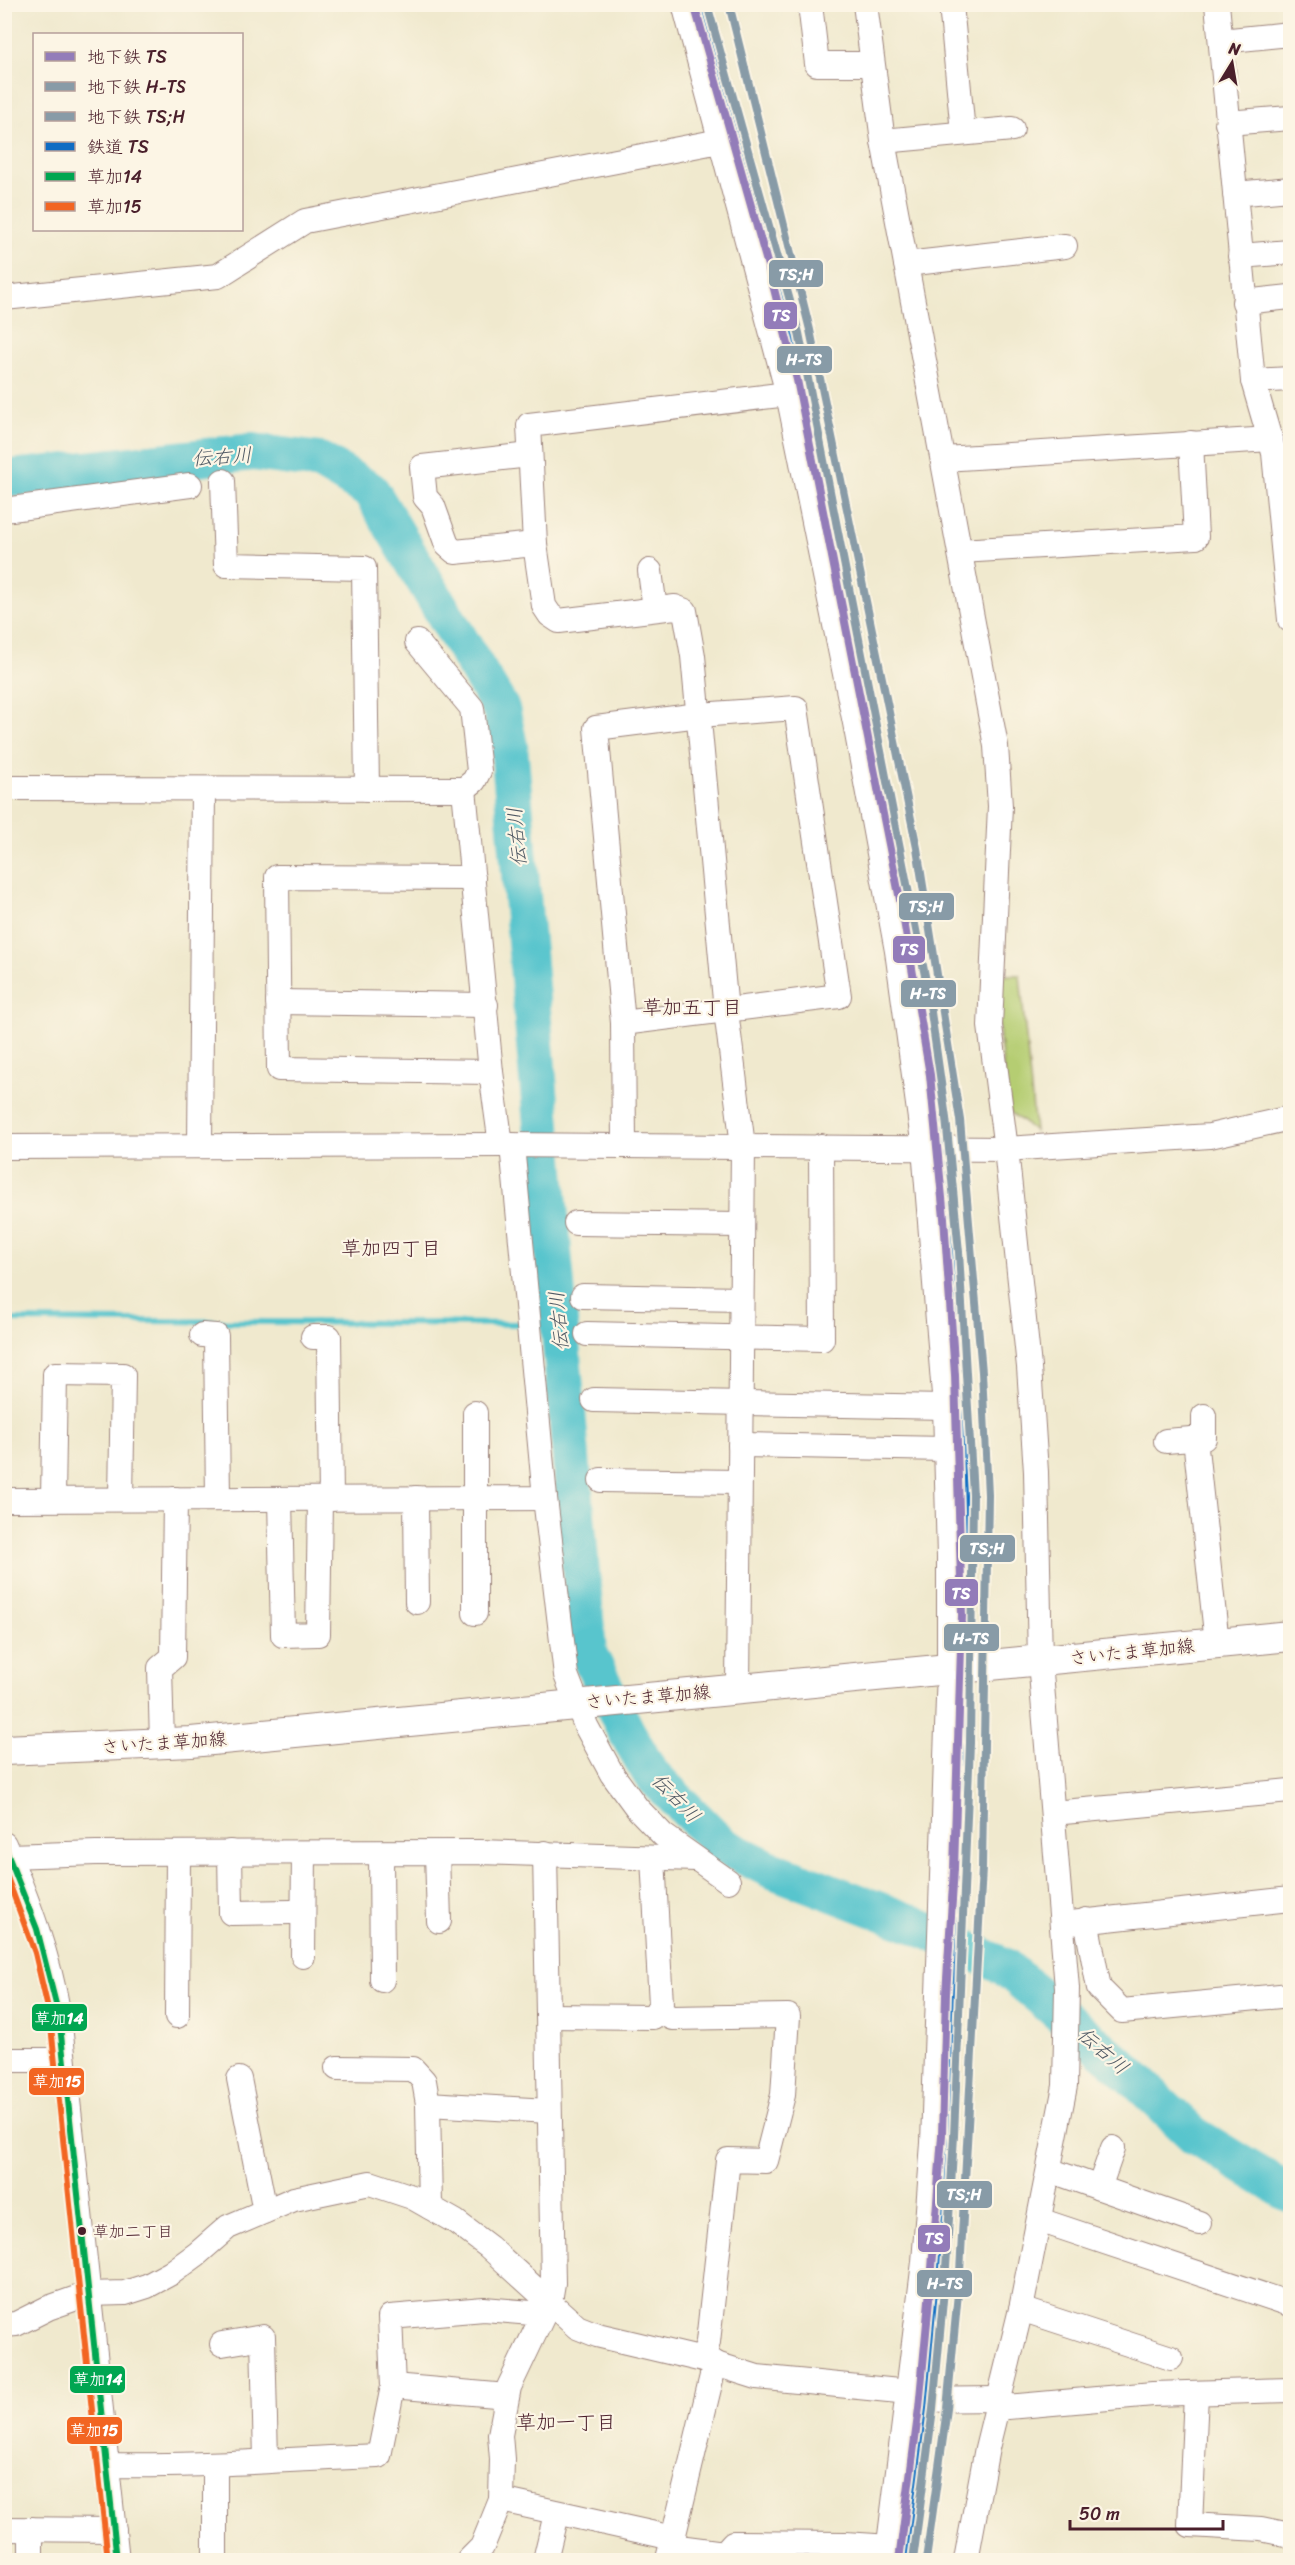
<svg xmlns="http://www.w3.org/2000/svg" width="1295" height="2565" font-family="Sriracha,'Klee One',sans-serif">
<style>
.green{fill:#b5cd72;stroke:#80764e;stroke-width:1.5}
.lines{fill:none;stroke-linecap:round;stroke-linejoin:round}
.stream{stroke:#58c5cd;stroke-width:6}
.river{stroke:#58c5cd;stroke-width:38}
.minor-casing{stroke:#9d847c;stroke-width:26}
.major-casing{stroke:#9d847c;stroke-width:32}
.minor{stroke:#fff;stroke-width:24}
.major{stroke:#fff;stroke-width:30}
.bus-1-casing{stroke:#fcf5e5;stroke-width:10}
.bus-2-casing{stroke:#fcf5e5;stroke-width:10}
.bus-1{stroke:#00a651;stroke-width:6}
.bus-2{stroke:#f26522;stroke-width:6}
.rail-1-casing{stroke:#fcf5e5;stroke-width:12}
.rail-1{stroke:#0f6cc3;stroke-width:8}
.metro-1-casing{stroke:#fcf5e5;stroke-width:12}
.metro-2-casing{stroke:#fcf5e5;stroke-width:12}
.metro-3-casing{stroke:#fcf5e5;stroke-width:12}
.metro-1{stroke:#937cb9;stroke-width:8}
.metro-2{stroke:#889ba7;stroke-width:8}
.metro-3{stroke:#889ba7;stroke-width:8}
.bus-dot{fill:#4a1f2b;stroke:#fcf5e5;stroke-width:2}
.labels{text-anchor:middle;dominant-baseline:central;stroke-width:4.5;stroke-linejoin:round;paint-order:stroke}
.bus-label{font-size:16px;fill:#4a1f2b;stroke:#fcf5e5;text-anchor:start}
.street-label{font-size:18px;fill:#4a1f2b;stroke:#fcf5e5}
.water-label{font-size:20px;font-style:italic;fill:#4f5964;stroke:#fcf5e5}
.neighbourhood-label{font-size:20px;fill:#4a1f2b;stroke:#fcf5e5}
.line-badge{stroke:#fcf5e5;stroke-width:2}
.badge-label{font-size:16px;text-anchor:middle;font-weight:bold;fill:#fff}
</style>
<rect width="100%" height="100%" fill="#fcf5e5"/>
<filter id="ink" filterUnits="userSpaceOnUse"><feTurbulence type="fractalNoise" baseFrequency=".0167" numOctaves="2"/><feDisplacementMap in="SourceGraphic" scale="12" xChannelSelector="R" yChannelSelector="G"/><feConvolveMatrix kernelMatrix="1 2 1 2 8 2 1 2 1" color-interpolation-filters="sRGB"/></filter>
<filter id="wash" filterUnits="userSpaceOnUse"><feTurbulence type="fractalNoise" baseFrequency=".008" numOctaves="4" result="noise"/><feDisplacementMap in="SourceGraphic" scale="24" xChannelSelector="R" yChannelSelector="G"/><feGaussianBlur stdDeviation="1.35" result="paint"/><feColorMatrix in="noise" values="0 0 0 0 0 0 0 0 0 0 0 0 0 0 0 0 0 1.4 0 .05"/><feComposite in="paint" operator="in"/></filter>
<g filter="url(#wash)">
<rect width="100%" height="100%" fill="#f0e9ce"/>
<path class="green" d="M 1002,975 L 1020,975 L 1035,1131 L 1010,1112 C 1004,1072 993,1014 1002,975 Z"/>
<g class="lines">
<g class="stream">
<polyline points="4,1320 523,1324"/>
<polyline points="533,1324 561,1324"/>
</g>
<polyline class="river" points="4,479 253,452 320,461 371,491 501,709 509,746 588,1653 626,1731 651,1774 723,1846 770,1869 914,1924 1005,1967 1118,2063 1194,2135 1290,2194"/>
</g>
</g>
<g filter="url(#ink)">
<g class="lines">
<defs>
<g id="minor">
<polyline points="684,4 788,394 855,723 897,951 924,1148 945,1407 949,1558 949,1669 933,2143 924,2262 887,2560"/>
<polyline points="810,4 817,64 871,64"/>
<polyline points="865,4 883,141 996,746 1000,806 990,1026 1006,1149 1029,1367 1036,1472 1040,1661 1067,1988 1065,2086 1021,2309 987,2448 966,2560"/>
<polyline points="951,4 963,133"/>
<polyline points="1217,4 1253,381 1274,453 1290,620"/>
<polyline points="1221,41 1290,34"/>
<polyline points="1227,123 1290,118"/>
<polyline points="883,141 1012,129"/>
<polyline points="1235,194 1290,189"/>
<polyline points="1240,256 1290,252"/>
<polyline points="906,264 1065,246"/>
<polyline points="4,298 218,276 305,221 720,141"/>
<polyline points="1244,302 1290,297"/>
<polyline points="1253,381 1290,379"/>
<polyline points="530,455 422,467 425,497 433,506 447,545 455,552 535,544"/>
<polyline points="943,459 1271,439"/>
<polyline points="223,481 226,565 364,568 367,789"/>
<polyline points="4,510 190,485"/>
<polyline points="960,551 1196,537 1191,443"/>
<polyline points="650,571 655,609"/>
<polyline points="417,642 472,708 479,771 474,781 464,789"/>
<polyline points="4,788 464,789 491,1072 501,1145"/>
<polyline points="473,878 277,877 279,1069 491,1072"/>
<polyline points="278,1002 486,1005"/>
<polyline points="623,1023 839,996 796,708 699,715 596,728 623,1023 624,1146"/>
<polyline points="200,1146 203,789"/>
<polyline points="4,1147 501,1145 1006,1149 1210,1136 1290,1118"/>
<polyline points="576,1223 741,1225"/>
<polyline points="583,1296 741,1299"/>
<polyline points="587,1334 822,1339 821,1146"/>
<polyline points="202,1335 216,1336 218,1499"/>
<polyline points="313,1337 329,1337 331,1499"/>
<polyline points="594,1400 945,1407"/>
<polyline points="1195,1439 1217,1643"/>
<polyline points="1166,1441 1204,1438 1204,1416"/>
<polyline points="740,1445 946,1449"/>
<polyline points="601,1480 739,1482"/>
<polyline points="416,1498 417,1602"/>
<polyline points="545,1498 566,1675 586,1726 612,1774 637,1808 663,1835 728,1881"/>
<polyline points="53,1499 55,1374 123,1375 121,1499"/>
<polyline points="280,1499 283,1635 318,1634 320,1499"/>
<polyline points="4,1500 545,1498 512,1145"/>
<polyline points="475,1613 475,1413"/>
<polyline points="738,1689 743,1146 726,1011 693,656 685,611 675,607 559,621 550,615 544,606 535,544 529,425 788,394"/>
<polyline points="162,1743 160,1668 173,1657 175,1499"/>
<polyline points="1053,1813 1290,1791"/>
<path d="M 4,1844 C 28,1901 49,1956 59,2016 L 117,2560"/>
<polyline points="230,1852 231,1913 292,1912"/>
<polyline points="437,1853 439,1921"/>
<polyline points="381,1854 382,1980"/>
<polyline points="9,1856 96,1853 480,1852 696,1859"/>
<polyline points="1086,1920 1099,1988 1122,2011 1290,1995"/>
<polyline points="1071,1923 1290,1899"/>
<polyline points="303,1956 304,1853"/>
<polyline points="657,2011 672,2018 788,2016 783,2095 766,2161 728,2160 708,2342 703,2360"/>
<polyline points="177,2016 178,1853"/>
<polyline points="548,2016 653,2017 661,2004 653,1858"/>
<polyline points="4,2060 63,2060"/>
<polyline points="337,2068 413,2069 424,2081 428,2104 430,2207"/>
<polyline points="239,2079 265,2211"/>
<polyline points="428,2104 548,2111"/>
<polyline points="1049,2170 1199,2223"/>
<polyline points="1099,2188 1113,2148"/>
<polyline points="1039,2220 1290,2304"/>
<polyline points="1021,2309 1171,2358"/>
<polyline points="4,2325 16,2324 48,2308 88,2294 125,2293 147,2286 171,2273 197,2254 228,2227 294,2199 370,2183 412,2197 456,2222 489,2247 577,2327 597,2335 703,2360 757,2377 909,2392"/>
<polyline points="222,2344 263,2337 266,2460"/>
<polyline points="393,2386 390,2317 484,2309 544,2314"/>
<polyline points="1196,2394 1190,2525 1261,2529 1290,2535"/>
<polyline points="908,2400 1000,2399"/>
<polyline points="996,2408 1153,2394 1290,2390"/>
<path d="M 107,2465 C 198,2467 289,2459 379,2456 L 393,2386 L 507,2396"/>
<polyline points="501,2500 673,2538"/>
<polyline points="4,2529 114,2530"/>
<polyline points="671,2546 724,2553 733,2543 845,2544 890,2547"/>
<polyline points="668,2559 715,2363"/>
<polyline points="31,2560 31,2529"/>
<polyline points="215,2560 215,2465"/>
<polyline points="469,2560 482,2547 501,2500 502,2459 500,2435 509,2387 550,2301 553,2283 545,1853"/>
<polyline points="545,2560 556,2514"/>
</g>
<polyline id="major" points="4,1750 191,1742 1290,1636"/>
</defs>
<use href="#minor" class="minor-casing"/>
<use href="#major" class="major-casing"/>
<use href="#minor" class="minor"/>
<use href="#major" class="major"/>
<defs>
<polyline id="bus-1" points="4,1845 37,1929 59,2016 117,2560"/>
<polyline id="bus-2" points="4,1869 35,1953 50,2017 108,2560"/>
</defs>
<use href="#bus-1" class="bus-1-casing"/>
<use href="#bus-2" class="bus-2-casing"/>
<use href="#bus-1" class="bus-1"/>
<use href="#bus-2" class="bus-2"/>
<defs>
<polyline id="rail-1" points="698,6 790,335 919,992 937,1119 950,1253 964,1495 961,1743 945,2136 937,2267 924,2408 904,2559"/>
</defs>
<use href="#rail-1" class="rail-1-casing"/>
<use href="#rail-1" class="rail-1"/>
<defs>
<polyline id="metro-1" points="694,4 770,273 797,380 903,915 930,1075 944,1218 955,1375 962,1615 954,1869 946,1994 942,2135 932,2268 919,2408 899,2560"/>
<polyline id="metro-2" points="707,4 799,333 928,991 946,1118 959,1252 973,1495 970,1743 954,2136 946,2268 933,2409 913,2560"/>
<polyline id="metro-3" points="729,4 810,330 917,848 960,1120 982,1372 988,1495 982,1868 960,2272 947,2409 926,2560"/>
</defs>
<use href="#metro-1" class="metro-1-casing"/>
<use href="#metro-2" class="metro-2-casing"/>
<use href="#metro-3" class="metro-3-casing"/>
<use href="#metro-1" class="metro-1"/>
<use href="#metro-2" class="metro-2"/>
<use href="#metro-3" class="metro-3"/>
</g>
</g>
<circle class="bus-dot" cx="82" cy="2231" r="5"/>
<g class="labels">
<g class="bus-label">
<text x="93" y="2231">草加二丁目</text>
</g>
<g class="street-label">
<text transform="translate(1132 1652) rotate(-6)">さいたま草加線</text>
<text transform="translate(648 1697) rotate(-5)">さいたま草加線</text>
<text transform="translate(164 1743) rotate(-4)">さいたま草加線</text>
</g>
<g class="water-label">
<text transform="translate(222 457) rotate(-4)">伝右川</text>
<text transform="translate(517 837) rotate(-95)">伝右川</text>
<text transform="translate(559 1321) rotate(-95)">伝右川</text>
<text transform="translate(676 1798) rotate(46)">伝右川</text>
<text transform="translate(1103 2051) rotate(41)">伝右川</text>
</g>
<g class="neighbourhood-label">
<text x="692" y="1007">草加五丁目</text>
<text x="391" y="1248">草加四丁目</text>
<text x="566" y="2422">草加一丁目</text>
</g>
</g>
<g class="line-badge">
<rect x="768" y="259" width="56" height="29" rx="6" fill="#889ba7"/>
<rect x="763" y="301" width="35" height="29" rx="6" fill="#937cb9"/>
<rect x="776" y="345" width="57" height="29" rx="6" fill="#889ba7"/>
<rect x="898" y="892" width="57" height="29" rx="6" fill="#889ba7"/>
<rect x="892" y="935" width="34" height="29" rx="6" fill="#937cb9"/>
<rect x="900" y="979" width="57" height="29" rx="6" fill="#889ba7"/>
<rect x="959" y="1534" width="57" height="29" rx="6" fill="#889ba7"/>
<rect x="944" y="1578" width="35" height="29" rx="6" fill="#937cb9"/>
<rect x="943" y="1623" width="57" height="29" rx="6" fill="#889ba7"/>
<rect x="31" y="2003" width="57" height="29" rx="6" fill="#00a651"/>
<rect x="28" y="2067" width="57" height="29" rx="6" fill="#f26522"/>
<rect x="936" y="2180" width="57" height="29" rx="6" fill="#889ba7"/>
<rect x="917" y="2224" width="34" height="29" rx="6" fill="#937cb9"/>
<rect x="916" y="2269" width="57" height="29" rx="6" fill="#889ba7"/>
<rect x="69" y="2365" width="57" height="29" rx="6" fill="#00a651"/>
<rect x="66" y="2416" width="57" height="29" rx="6" fill="#f26522"/>
</g>
<g class="badge-label">
<text x="796" y="280">TS;H</text>
<text x="781" y="321">TS</text>
<text x="804" y="365">H-TS</text>
<text x="926" y="912">TS;H</text>
<text x="909" y="955">TS</text>
<text x="928" y="999">H-TS</text>
<text x="987" y="1554">TS;H</text>
<text x="961" y="1599">TS</text>
<text x="971" y="1644">H-TS</text>
<text x="59" y="2024">草加14</text>
<text x="57" y="2087">草加15</text>
<text x="964" y="2200">TS;H</text>
<text x="934" y="2244">TS</text>
<text x="945" y="2289">H-TS</text>
<text x="98" y="2385">草加14</text>
<text x="94" y="2436">草加15</text>
</g>
<rect width="1295" height="2565" fill="none" stroke="#fcf5e5" stroke-width="24"/>
<rect x="33" y="33" width="210" height="198" fill="#fcf5e5" stroke="#b59f9b" stroke-width="1.5"/>
<rect x="45" y="52" width="30" height="9" fill="#937cb9" stroke="#b59f9b" stroke-width="1.5"/>
<text x="87" y="63" font-size="18" fill="#4a1f2b">地下鉄 TS</text>
<rect x="45" y="82" width="30" height="9" fill="#889ba7" stroke="#b59f9b" stroke-width="1.5"/>
<text x="87" y="93" font-size="18" fill="#4a1f2b">地下鉄 H-TS</text>
<rect x="45" y="112" width="30" height="9" fill="#889ba7" stroke="#b59f9b" stroke-width="1.5"/>
<text x="87" y="123" font-size="18" fill="#4a1f2b">地下鉄 TS;H</text>
<rect x="45" y="142" width="30" height="9" fill="#0f6cc3" stroke="#b59f9b" stroke-width="1.5"/>
<text x="87" y="153" font-size="18" fill="#4a1f2b">鉄道 TS</text>
<rect x="45" y="172" width="30" height="9" fill="#00a651" stroke="#b59f9b" stroke-width="1.5"/>
<text x="87" y="183" font-size="18" fill="#4a1f2b">草加14</text>
<rect x="45" y="202" width="30" height="9" fill="#f26522" stroke="#b59f9b" stroke-width="1.5"/>
<text x="87" y="213" font-size="18" fill="#4a1f2b">草加15</text>
<g transform="translate(1232 63) rotate(11)" stroke="#fcf5e5" stroke-width="4.5" paint-order="stroke">
<path d="M0-4.5L10 22L0 15L-10 22Z" fill="#4a1f2b"/>
<text y="-9" font-size="16" font-weight="bold" text-anchor="middle" fill="#4a1f2b">N</text>
</g>
<path d="M1070 2520v9h153v-9" fill="none" stroke="#4a1f2b" stroke-width="3"/>
<text x="1079" y="2520" font-size="18" fill="#4a1f2b" stroke="#fcf5e5" stroke-width="4.5" paint-order="stroke">50 m</text>
</svg>
